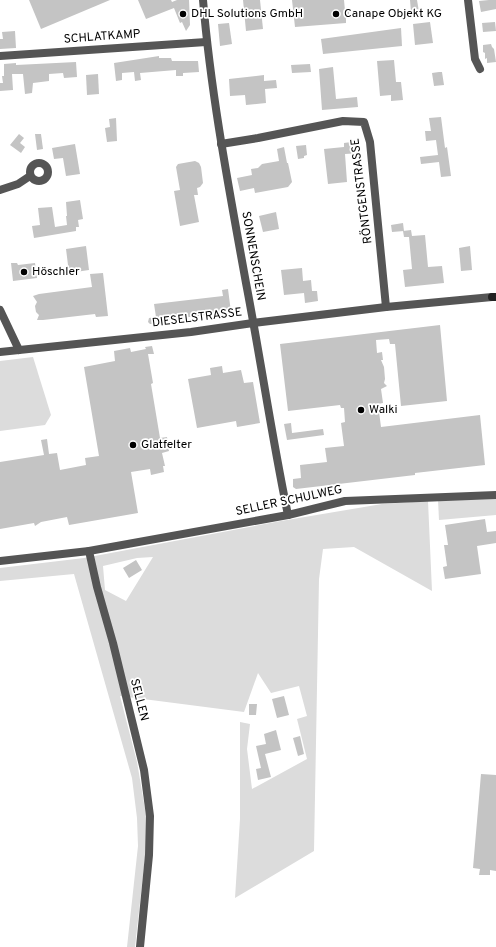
<svg xmlns="http://www.w3.org/2000/svg" width="496" height="947" font-family="Overpass,sans-serif">
<style>
.green{fill:#dcdcdc;fill-rule:evenodd}
.building{fill:#c4c4c4}
.lines{fill:none;stroke-linecap:round;stroke-linejoin:round}
.street{stroke:#555;stroke-width:8}
.secondary{stroke:#222;stroke-width:8}
.poi-dot{fill:#000;stroke:#fff;stroke-width:1.5}
.labels{text-anchor:middle;dominant-baseline:central;stroke-width:3.5;stroke-linejoin:round;paint-order:stroke}
.poi-label{font-size:12px;fill:#000;stroke:#fff;text-anchor:start}
.street-label{font-size:12px;fill:#000;stroke:#fff}
</style>
<rect width="100%" height="100%" fill="#fff"/>
<g class="green">
<polygon points="33,357 51,415 45,425 0,431 0,361"/>
<polygon points="496,499 496,515 439,520 438,500"/>
<path d="M 428,501 L 432,591 L 354,547 L 323,549 L 319,579 L 314,851 L 235,898 L 240,819 L 240,722 L 250,724 L 247,749 L 252,789 L 307,759 L 297,719 L 307,716 L 299,686 L 271,693 L 258,673 L 244,712 L 120,696 L 137,762 L 146,815 L 146,848 L 135,947 L 127,947 L 138,846 L 137,818 L 132,778 L 74,574 L 0,581 L 0,568 L 84,558 L 281,521 L 382,504 ZM 153,557 L 126,601 L 105,590 L 103,566 L 137,558 Z"/>
</g>
<g class="building">
<polygon points="29,0 110,0 41,29"/>
<polygon points="138,0 171,0 172,2 177,0 189,0 190,25 186,31 182,22 180,23 174,8 146,19"/>
<polygon points="243,0 260,0 263,29 246,31"/>
<polygon points="292,0 344,0 345,11 349,11 349,17 346,17 346,23 295,27"/>
<polygon points="410,0 417,0 419,12 411,12"/>
<polygon points="489,0 496,0 496,9 481,12 479,1"/>
<polygon points="430,22 433,43 415,45 413,24"/>
<polygon points="495,22 496,31 483,32 482,23"/>
<polygon points="229,23 232,44 220,46 218,24"/>
<polygon points="401,28 402,46 323,54 321,39"/>
<polygon points="15,31 16,48 0,49 0,39 3,39 2,32"/>
<polygon points="491,44 492,47 494,49 496,62 487,63 487,58 485,59 485,53 483,52 483,45"/>
<polygon points="159,56 159,58 171,58 172,61 198,61 199,72 183,73 183,76 176,76 176,70 140,73 141,80 135,81 134,72 122,73 122,80 116,81 114,63"/>
<polygon points="394,60 396,82 401,82 403,100 391,101 391,95 380,96 377,61"/>
<polygon points="76,62 77,77 64,78 63,73 49,74 49,81 33,83 32,93 25,94 23,74 12,74 13,90 0,91 0,83 3,83 2,76 4,76 4,64 16,63 16,65"/>
<polygon points="310,64 311,72 292,73 291,65"/>
<polygon points="333,67 336,99 357,97 358,107 322,110 319,69"/>
<polygon points="439,72 442,72 444,85 434,86 432,73"/>
<polygon points="98,74 99,94 87,95 86,75"/>
<polygon points="264,75 264,81 276,80 277,88 265,89 266,103 246,105 245,95 230,96 229,79"/>
<polygon points="441,117 445,148 447,147 451,176 441,177 439,162 421,164 420,157 438,155 436,140 426,141 425,131 431,131 429,118"/>
<polygon points="116,118 117,141 107,142 105,128 110,127 109,119"/>
<polygon points="19,134 24,138 20,143 25,147 21,153 10,145"/>
<polygon points="35,134 41,134 43,149 37,150"/>
<polygon points="359,141 360,153 345,154 347,182 328,184 324,149 344,147 344,143"/>
<polygon points="75,144 80,174 66,176 63,158 54,159 52,148"/>
<polygon points="306,145 307,155 304,156 304,158 298,159 296,146"/>
<polygon points="284,147 287,163 288,163 292,182 288,187 255,193 254,188 240,191 237,178 252,175 251,169 258,168 262,164 279,161 277,149"/>
<polygon points="195,161 199,163 201,167 203,183 200,187 197,188 198,195 194,195 199,222 180,226 174,191 180,190 176,167 178,164"/>
<polygon points="80,200 83,219 78,220 79,227 76,227 76,231 34,238 32,226 40,225 38,208 52,207 55,227 67,225 66,216 67,216 66,202"/>
<polygon points="276,212 279,229 263,232 259,216"/>
<polygon points="403,223 404,231 392,232 391,225"/>
<polygon points="411,230 412,236 425,235 428,267 442,266 444,283 405,287 403,270 412,269 409,237 404,237 403,231"/>
<polygon points="86,246 89,270 69,273 66,249"/>
<polygon points="470,246 472,270 461,271 459,248"/>
<polygon points="11,263 17,263 18,265 35,263 37,278 13,281"/>
<polygon points="302,268 303,281 311,280 312,291 317,291 318,301 305,303 304,293 284,295 281,270"/>
<polygon points="103,273 108,316 96,317 95,314 43,320 37,320 39,315 36,312 35,306 37,302 33,296 39,294 92,287 90,274"/>
<polygon points="228,289 231,312 156,321 156,319 153,324 150,324 148,322 149,318 156,317 154,304 223,296 222,290"/>
<polygon points="440,325 447,401 401,406 395,344 390,344 389,339 376,340 377,353 382,352 383,360 381,360 384,367 385,379 384,383 387,386 381,389 383,403 378,404 381,427 480,415 485,465 415,473 415,475 296,489 293,487 293,479 301,478 300,465 327,462 325,448 344,446 341,423 345,422 344,408 341,408 340,405 288,411 280,344"/>
<polygon points="152,346 154,354 148,354 153,383 151,384 160,438 167,437 169,451 162,453 165,466 163,466 164,472 151,475 150,469 131,472 138,513 69,525 67,517 41,522 35,526 34,523 0,529 0,462 44,455 41,440 47,439 49,454 57,453 60,470 86,465 85,458 99,456 84,367 115,361 114,351 130,348 131,352 146,349 145,347"/>
<polygon points="222,366 223,373 241,370 244,383 253,382 260,423 237,427 236,421 197,428 188,379 211,375 210,368"/>
<polygon points="291,423 292,433 323,429 324,435 287,440 284,424"/>
<polygon points="485,519 487,532 496,531 496,543 477,546 481,574 445,579 443,567 447,566 444,545 448,545 445,525"/>
<polygon points="136,560 142,570 129,578 123,568"/>
<polygon points="284,696 289,715 277,718 272,699"/>
<polygon points="249,704 257,704 256,715 249,715"/>
<polygon points="276,730 281,750 265,754 271,777 258,780 256,769 261,768 256,746 266,744 264,734"/>
<polygon points="300,736 304,754 298,756 293,738"/>
<polygon points="481,774 496,775 496,871 490,870 490,875 479,875 480,869 473,868"/>
</g>
<g class="lines">
<g class="street">
<path d="M 203,0 C 211,95 229,189 246,283 C 261,361 272,438 288,515"/>
<polyline points="468,0 475,59 480,69"/>
<polyline points="0,56 206,42"/>
<polyline points="221,144 258,138 343,121 364,122 370,142 386,307"/>
<circle cx="39" cy="172" r="9"/>
<polyline points="0,190 18,184 30,176"/>
<polyline points="0,310 19,350"/>
<polyline points="0,352 191,332 253,323 386,307 492,297"/>
<polyline points="89,551 97,587 113,643 144,770 150,816 149,855 140,947"/>
<polyline points="0,561 89,551 288,515 345,501 496,495"/>
</g>
<polyline class="secondary" points="492,297 496,297"/>
</g>
<g class="poi-dot">
<circle cx="183" cy="14" r="4"/>
<circle cx="336" cy="14" r="4"/>
<circle cx="24" cy="272" r="4"/>
<circle cx="361" cy="410" r="4"/>
<circle cx="133" cy="445" r="4"/>
</g>
<g class="labels">
<g class="poi-label">
<text x="191" y="14">DHL Solutions GmbH</text>
<text x="344" y="14">Canape Objekt KG</text>
<text x="32" y="272">Höschler</text>
<text x="369" y="410">Walki</text>
<text x="141" y="445">Glatfelter</text>
</g>
<g class="street-label">
<text transform="translate(102 37) rotate(-4)">SCHLATKAMP</text>
<text transform="translate(362 191) rotate(-97)">RÖNTGENSTRASSE</text>
<text transform="translate(253 256) rotate(80)">SONNENSCHEIN</text>
<text transform="translate(197 318) rotate(-7)">DIESELSTRASSE</text>
<text transform="translate(289 501) rotate(-12)">SELLER SCHULWEG</text>
<text transform="translate(139 700) rotate(76)">SELLEN</text>
</g>
</g>
</svg>
